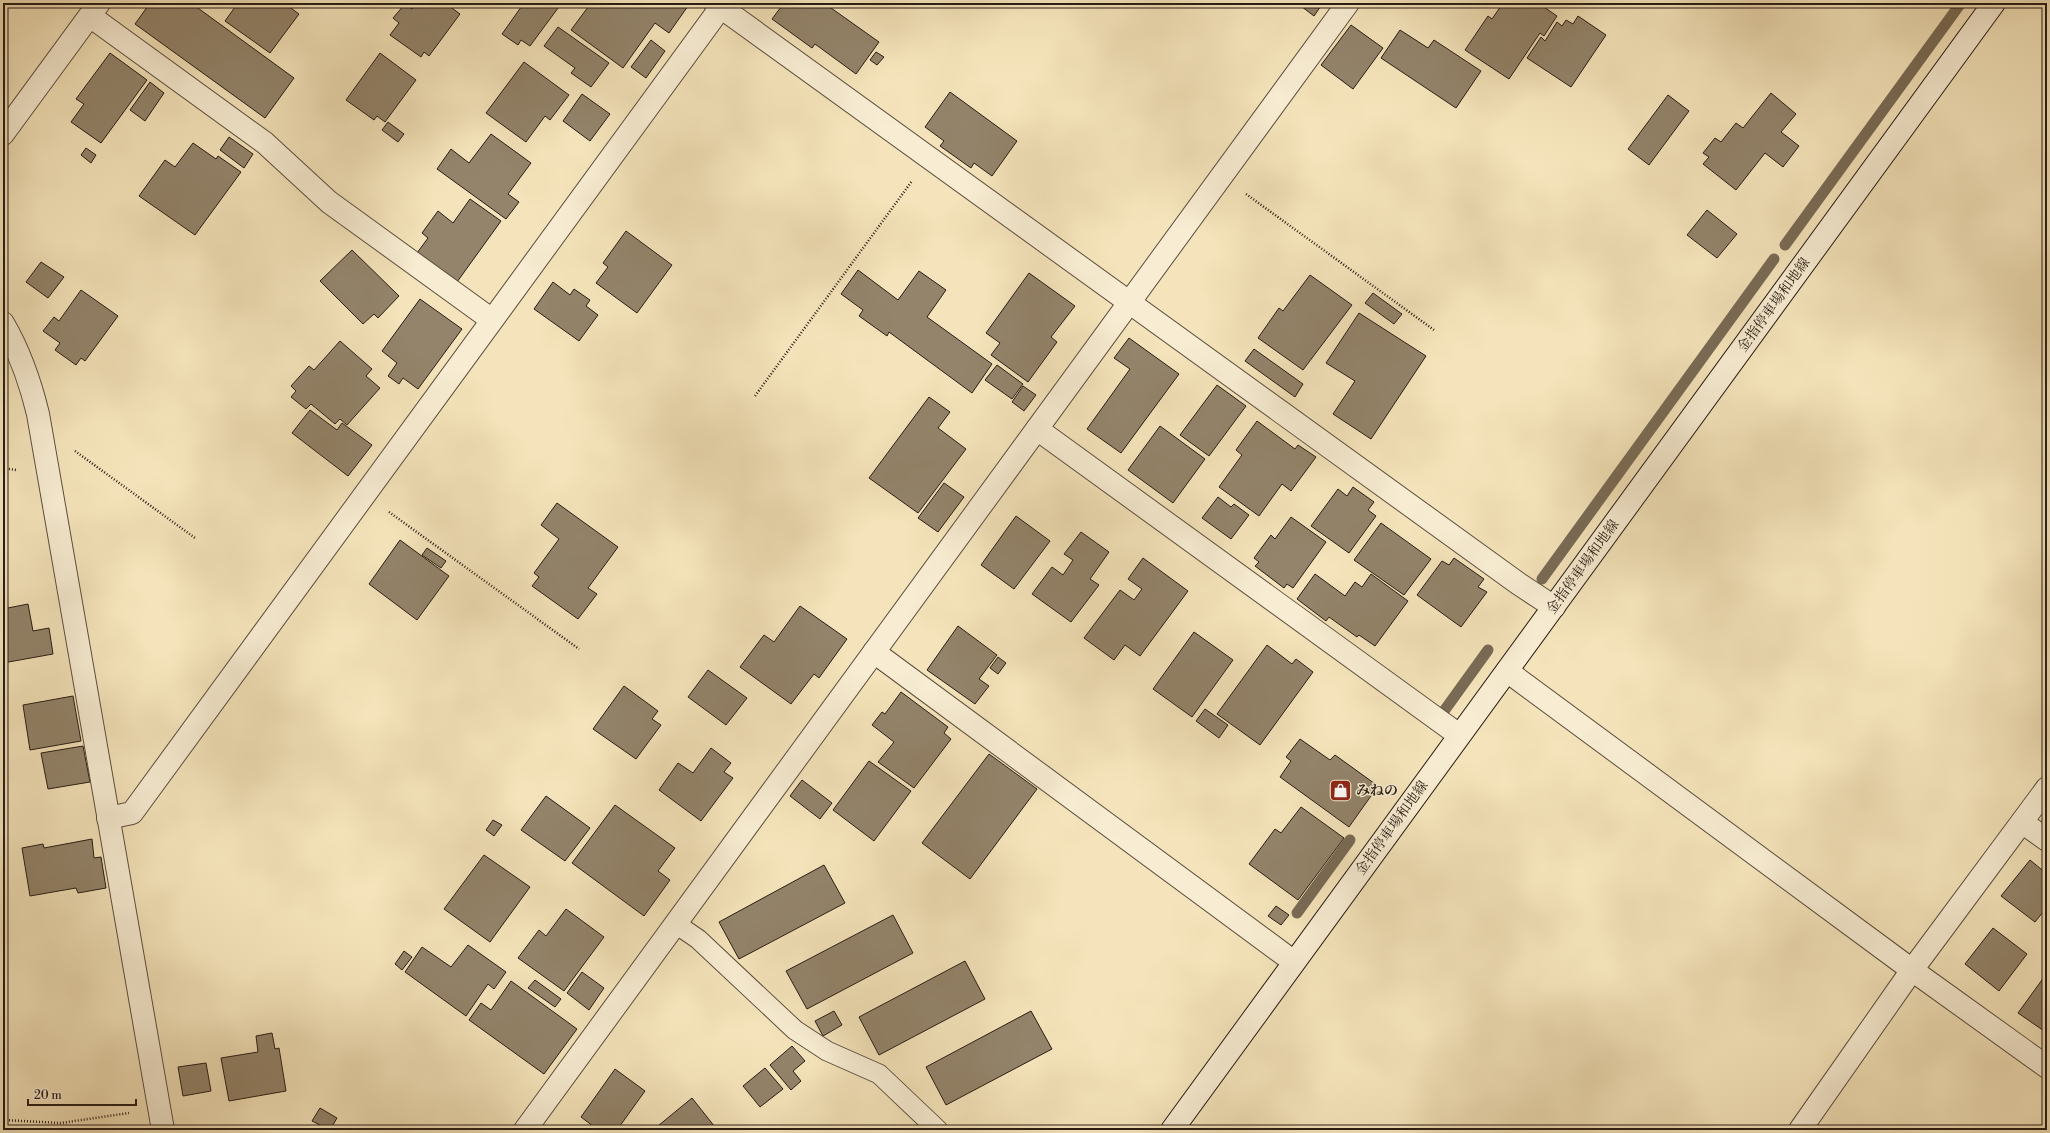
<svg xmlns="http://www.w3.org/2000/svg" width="2050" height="1133" font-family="'Libre Bodoni','Noto Serif JP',serif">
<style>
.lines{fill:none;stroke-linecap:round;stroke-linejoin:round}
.stream{stroke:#796b56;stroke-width:11}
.building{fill:#93846b;stroke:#281c14}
.service-casing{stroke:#5b4e3e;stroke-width:21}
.minor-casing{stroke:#5b4e3e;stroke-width:24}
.secondary-casing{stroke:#281c14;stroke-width:24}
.path{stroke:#281c14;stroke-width:2.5;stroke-dasharray:1 2;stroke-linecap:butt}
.service{stroke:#f8edd3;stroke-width:19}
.minor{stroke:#f8edd3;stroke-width:22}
.secondary{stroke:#f8edd3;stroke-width:22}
.labels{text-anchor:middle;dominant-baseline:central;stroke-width:3;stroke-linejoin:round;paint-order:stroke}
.street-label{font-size:14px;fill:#281c14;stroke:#f8edd3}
.poi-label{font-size:14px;font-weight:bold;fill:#281c14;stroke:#f8edd3;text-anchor:start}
</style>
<rect width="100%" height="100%" fill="#f5e4bb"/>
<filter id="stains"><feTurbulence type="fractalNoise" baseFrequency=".005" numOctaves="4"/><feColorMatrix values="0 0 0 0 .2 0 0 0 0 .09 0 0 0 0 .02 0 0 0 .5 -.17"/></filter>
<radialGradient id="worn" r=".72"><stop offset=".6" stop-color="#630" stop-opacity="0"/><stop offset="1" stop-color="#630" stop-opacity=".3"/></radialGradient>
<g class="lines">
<g class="stream">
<polyline points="1785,245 1961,3"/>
<polyline points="1542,579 1774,259"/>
<polyline points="1444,711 1488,650"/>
<polyline points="1297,913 1350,840"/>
</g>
</g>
<g class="building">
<polygon points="150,3 191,3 294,78 265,118 135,24"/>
<polygon points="238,3 284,3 299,14 270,53 225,21"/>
<polygon points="416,3 445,3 460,14 429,56 424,52 421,57 390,35 399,23 393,18 405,4 412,9"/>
<polygon points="524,3 561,4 530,46 521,40 518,45 502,34"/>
<polygon points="591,3 684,3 688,6 669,33 655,23 623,68 571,30"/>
<polygon points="784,3 793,3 797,6 799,3 824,3 879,42 856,74 815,44 812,48 772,19"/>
<polygon points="1297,3 1323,3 1314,16"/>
<polygon points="1503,3 1538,3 1557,16 1544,36 1540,33 1509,79 1465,50 1488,16 1492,19"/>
<polygon points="1578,16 1606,35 1571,87 1527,58 1541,37 1545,41 1557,22 1562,26 1566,20 1573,24"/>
<polygon points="1351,25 1383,48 1353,89 1321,65"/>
<polygon points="558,27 609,63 591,87 571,73 575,68 544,46"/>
<polygon points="1400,30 1428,48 1434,40 1481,71 1456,108 1381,58"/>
<polygon points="651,40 665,51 646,78 631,67"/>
<polygon points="876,52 884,57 877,65 870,60"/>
<polygon points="110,53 147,80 101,143 71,122 84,104 76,99"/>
<polygon points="380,53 416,80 385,122 377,116 374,120 346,100"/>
<polygon points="524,62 569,95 550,120 545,116 526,142 486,113"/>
<polygon points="150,82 164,93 145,121 130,110"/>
<polygon points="950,92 1017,141 992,176 974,163 971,168 940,146 944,141 925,127"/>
<polygon points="1771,93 1796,114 1781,132 1799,146 1783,167 1765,153 1736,190 1703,164 1709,157 1703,153 1715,138 1721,142 1736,123 1743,128"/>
<polygon points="582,94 610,114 590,141 563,121"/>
<polygon points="1668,95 1689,111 1649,165 1628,149"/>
<polygon points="388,122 404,134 398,142 382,130"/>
<polygon points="491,134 531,163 508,194 519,202 506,219 437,169 451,149 469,163"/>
<polygon points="229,137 253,154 244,168 220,150"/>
<polygon points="193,143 216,159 218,156 241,172 195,235 139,196 165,160 175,167"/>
<polygon points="86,148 96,155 91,163 81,155"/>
<polygon points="470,199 501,221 457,282 417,253 428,238 422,233 438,211 453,223"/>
<polygon points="1707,210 1737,234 1717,258 1687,235"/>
<polygon points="626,231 672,265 637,313 596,283 608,267 603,263"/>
<polygon points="352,250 399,296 378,318 374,314 363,324 320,281"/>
<polygon points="41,262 64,277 48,298 26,282"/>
<polygon points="858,270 898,300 919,271 946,290 927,317 992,364 972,393 889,332 887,336 859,316 863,310 841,294"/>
<polygon points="1029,273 1075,306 1051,337 1057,342 1028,382 991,355 1000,343 986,333"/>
<polygon points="1310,275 1352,305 1303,370 1258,338 1279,308 1283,311"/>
<polygon points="553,282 570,295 574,289 590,300 586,306 598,315 579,341 534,309"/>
<polygon points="81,290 118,316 85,361 81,358 76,365 55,350 60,343 43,331 54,317 59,321"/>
<polygon points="1373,293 1402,314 1394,324 1365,303"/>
<polygon points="420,299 462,329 418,389 403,378 399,384 388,376 397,363 382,351"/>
<polygon points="1359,313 1426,356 1371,439 1333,414 1355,381 1326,363"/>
<polygon points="1129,338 1179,374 1121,453 1087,429 1130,369 1114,358"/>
<polygon points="340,341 372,369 366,376 380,388 347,425 340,419 335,424 311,404 306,409 291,397 296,391 291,386 309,366 314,370"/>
<polygon points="1254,349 1303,384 1295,397 1245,361"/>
<polygon points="997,365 1023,384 1012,399 985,380"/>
<polygon points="1217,385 1246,406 1209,456 1180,435"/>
<polygon points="1023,386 1036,395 1024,411 1012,402"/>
<polygon points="929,397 950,412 938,428 966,449 918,513 869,478"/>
<polygon points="310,410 337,430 342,423 372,445 348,476 292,433"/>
<polygon points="1257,421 1295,449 1298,445 1316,457 1291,491 1282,484 1259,516 1219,487 1242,455 1236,450"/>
<polygon points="1160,426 1205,459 1173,503 1128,470"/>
<polygon points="944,483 964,497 938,532 918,518"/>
<polygon points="1353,487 1374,502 1368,510 1376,516 1349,553 1311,526 1338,489 1347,496"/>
<polygon points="1218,497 1231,507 1234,504 1249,515 1231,539 1202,518"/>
<polygon points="557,503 618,547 588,588 597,594 578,619 532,586 539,577 534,573 559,539 541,525"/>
<polygon points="1016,516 1050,541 1014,589 981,565"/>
<polygon points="1291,517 1326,542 1293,588 1287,584 1284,588 1255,566 1259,562 1254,558 1271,535 1275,539"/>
<polygon points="1381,523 1431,559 1404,595 1354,560"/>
<polygon points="1081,532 1109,552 1090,579 1099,585 1071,622 1032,594 1052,567 1063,575 1073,560 1064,554"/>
<polygon points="400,540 449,576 417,620 369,584"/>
<polygon points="427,548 446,561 441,568 422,555"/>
<polygon points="1143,558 1188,591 1140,656 1125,645 1114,660 1084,638 1120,590 1134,600 1142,589 1128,579"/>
<polygon points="1454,558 1484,579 1478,587 1487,592 1461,627 1417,595 1442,561 1449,565"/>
<polygon points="1315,574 1345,596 1355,582 1362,587 1371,574 1408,601 1375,646 1359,635 1357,637 1329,617 1326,621 1297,599"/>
<polygon points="28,604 33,631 49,628 53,654 3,663 3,609"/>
<polygon points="800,606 847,639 819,678 814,674 791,704 740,667 764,635 774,642"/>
<polygon points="958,626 997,655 979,679 989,686 975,704 927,670"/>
<polygon points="1194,632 1233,660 1192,717 1153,689"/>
<polygon points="1267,645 1292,664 1296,659 1313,672 1260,745 1217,714"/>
<polygon points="998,657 1006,663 998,674 990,668"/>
<polygon points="708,670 747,698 726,725 688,697"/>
<polygon points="624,686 658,711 652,719 661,725 636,759 593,729"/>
<polygon points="901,692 948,727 944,733 951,739 914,788 878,762 894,742 872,725 882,712 885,714"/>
<polygon points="73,696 81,741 30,750 23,705"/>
<polygon points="1205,709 1228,725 1219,738 1196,721"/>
<polygon points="1300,739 1330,760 1335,755 1378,786 1349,827 1280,777 1291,761 1286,757"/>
<polygon points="83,746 90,782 48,789 41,753"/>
<polygon points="711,748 731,763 724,772 733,778 701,821 659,790 678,763 693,773"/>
<polygon points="989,754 1037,789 970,879 922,843"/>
<polygon points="869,761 911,791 874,841 833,810"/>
<polygon points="802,780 832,803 820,819 790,796"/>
<polygon points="546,796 590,828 565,861 521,830"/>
<polygon points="615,805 675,848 658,871 670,880 644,916 572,863"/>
<polygon points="1301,807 1344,838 1298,900 1249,864 1275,829 1281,833"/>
<polygon points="493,820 502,825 494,836 486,830"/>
<polygon points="92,839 94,858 101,857 106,888 78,893 76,888 30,896 22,848 43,844 44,848"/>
<polygon points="484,855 530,887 490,942 444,909"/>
<polygon points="2030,860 2047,874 2047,907 2035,922 2001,896"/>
<polygon points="824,865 845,903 739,959 719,922"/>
<polygon points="1276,906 1289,915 1281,925 1268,916"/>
<polygon points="566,909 604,937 564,991 518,958 539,930 546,936"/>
<polygon points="893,915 913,953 807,1009 786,971"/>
<polygon points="1993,928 2027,954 1999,991 1965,964"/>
<polygon points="468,945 506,972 494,989 488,984 466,1016 405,972 422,947 451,967"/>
<polygon points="404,951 412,957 402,970 395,964"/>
<polygon points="965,961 985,999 879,1055 859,1017"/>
<polygon points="582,972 604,988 589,1010 567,993"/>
<polygon points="2047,973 2047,1033 2018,1013"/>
<polygon points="535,980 561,999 555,1007 528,988"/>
<polygon points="511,981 577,1029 544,1074 469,1020 481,1003 491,1010"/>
<polygon points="834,1011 842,1025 823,1036 815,1021"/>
<polygon points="1031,1011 1052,1049 946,1105 926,1067"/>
<polygon points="272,1033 275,1049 279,1048 286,1091 229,1101 221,1058 258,1052 256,1036"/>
<polygon points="792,1046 805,1061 793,1071 801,1081 791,1090 770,1065"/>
<polygon points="206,1063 211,1091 183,1096 178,1067"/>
<polygon points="765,1068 783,1089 760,1107 743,1086"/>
<polygon points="615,1069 645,1091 617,1130 598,1130 581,1117"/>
<polygon points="692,1098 715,1127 711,1130 653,1130"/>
<polygon points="320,1108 337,1118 330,1130 312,1121"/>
</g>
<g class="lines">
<defs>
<polyline id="service" points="676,924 698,939 795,1030 827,1051 879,1074 938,1130"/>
<g id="minor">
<polyline points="715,3 1519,584 1554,607"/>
<polyline points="90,16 265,143 329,202 492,320"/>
<polyline points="3,134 99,3"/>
<path d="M 3,323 C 20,352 30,381 38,414 L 163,1130"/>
<polyline points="1037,429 1459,735"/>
<polyline points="874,652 1294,962"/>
<polyline points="1507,671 1912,970 2047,1067"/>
<polyline points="108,818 132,813 724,3"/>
<polyline points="2022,822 2047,840"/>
<polyline points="525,1130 1348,3"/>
<polyline points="1800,1130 1912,970 2047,788"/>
</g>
<polyline id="secondary" points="1172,1130 1994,3"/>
</defs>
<use href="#service" class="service-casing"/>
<use href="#minor" class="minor-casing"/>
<use href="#secondary" class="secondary-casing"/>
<g class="path">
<polyline points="1246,194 1434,330"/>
<polyline points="755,396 912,181"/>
<polyline points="75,451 195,538"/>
<polyline points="3,468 16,470"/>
<polyline points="389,512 579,649"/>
<polyline points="3,1120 61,1123 129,1113"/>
</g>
<use href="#service" class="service"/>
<use href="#minor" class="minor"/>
<use href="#secondary" class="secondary"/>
</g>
<defs>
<symbol id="shop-square" viewBox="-11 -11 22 22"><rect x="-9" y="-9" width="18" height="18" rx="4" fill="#8f2418" stroke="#f8edd3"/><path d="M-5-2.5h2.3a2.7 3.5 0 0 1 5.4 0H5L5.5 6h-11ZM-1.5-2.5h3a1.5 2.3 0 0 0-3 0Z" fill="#fff"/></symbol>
</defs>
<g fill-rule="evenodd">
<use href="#shop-square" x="1328" y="778" width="25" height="25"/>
</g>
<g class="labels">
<g class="street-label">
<text transform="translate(1774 305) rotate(-54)">金指停車場和地線</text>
<text transform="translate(1583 567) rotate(-54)">金指停車場和地線</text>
<text transform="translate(1392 828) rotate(-54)">金指停車場和地線</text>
</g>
<g class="poi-label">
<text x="1356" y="791">みねの</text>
</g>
</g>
<rect width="2050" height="1133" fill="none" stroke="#f5e4bb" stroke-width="16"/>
<rect x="4" y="4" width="2042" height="1125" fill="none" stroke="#281c14" stroke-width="2"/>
<rect x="8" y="8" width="2034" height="1117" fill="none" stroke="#281c14"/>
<path d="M28 1099v6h108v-6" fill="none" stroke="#281c14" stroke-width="2"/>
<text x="34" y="1099" font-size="12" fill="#281c14" stroke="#f8edd3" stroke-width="3" paint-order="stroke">20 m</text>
<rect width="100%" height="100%" filter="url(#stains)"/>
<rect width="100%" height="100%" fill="url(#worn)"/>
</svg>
